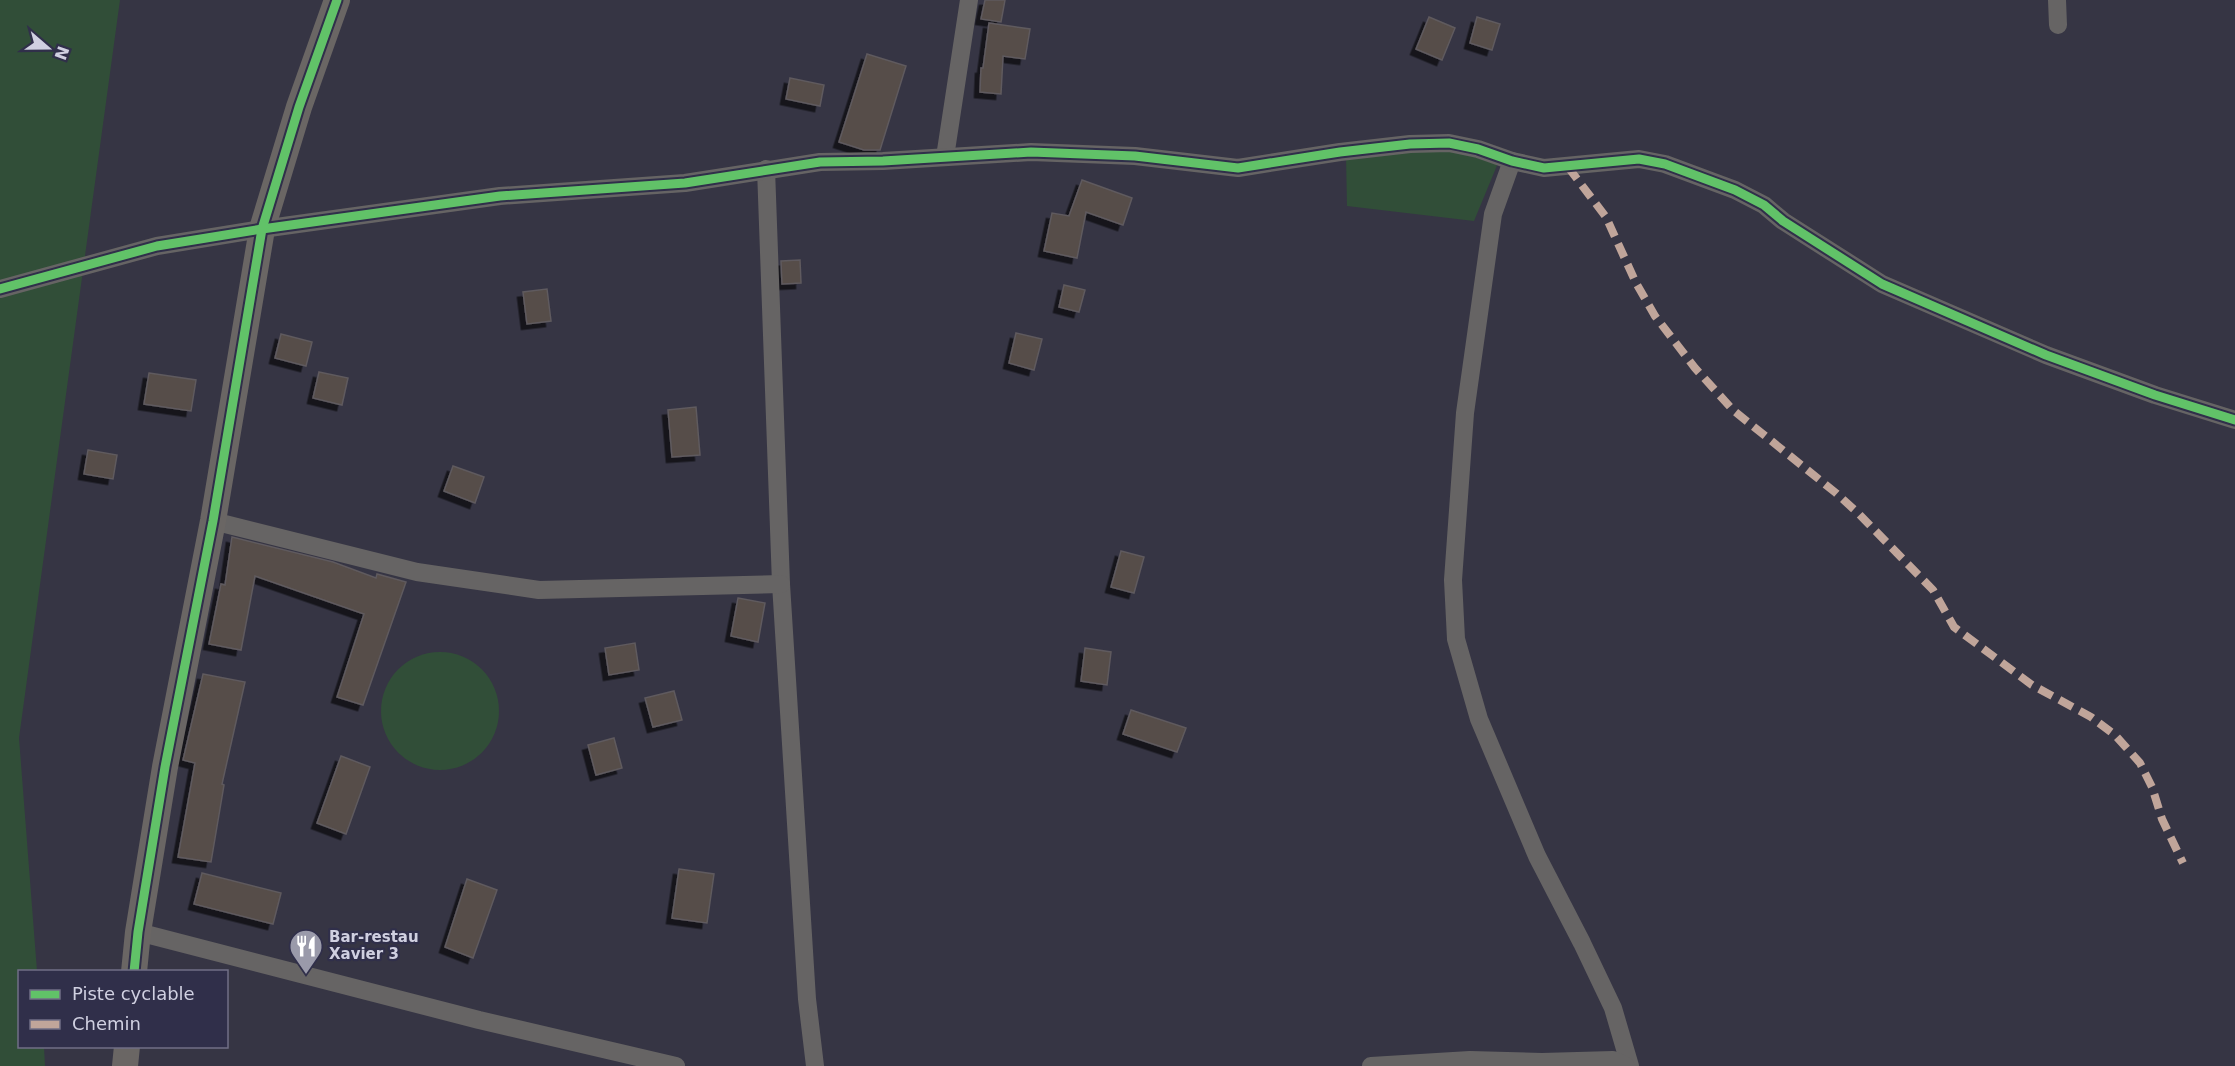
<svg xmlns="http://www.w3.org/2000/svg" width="2235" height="1066" font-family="'DejaVu Sans',sans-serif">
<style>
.green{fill:#314e38}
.building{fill:#564d48;stroke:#5f5a5e;stroke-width:1.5;filter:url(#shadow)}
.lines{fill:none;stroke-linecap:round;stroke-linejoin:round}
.street{stroke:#666464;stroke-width:18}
.secondary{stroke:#6a6664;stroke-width:26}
.quiet{stroke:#c0a59a;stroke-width:8;stroke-dasharray:15 8;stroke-linecap:butt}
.cycleway-casing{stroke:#302f4a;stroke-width:13}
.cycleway{stroke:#61c268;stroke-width:9}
.labels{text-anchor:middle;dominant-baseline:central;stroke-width:4.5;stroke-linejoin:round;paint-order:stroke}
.poi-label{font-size:15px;font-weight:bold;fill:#d0d0e1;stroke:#302f4a;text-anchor:start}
</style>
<defs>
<filter id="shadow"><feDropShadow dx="-5.5" dy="5.5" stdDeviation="0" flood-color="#0009"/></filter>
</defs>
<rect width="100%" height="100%" fill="#363544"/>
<g class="green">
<polygon points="0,0 120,0 19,738 37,971 20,972 20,1046 44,1047 45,1066 0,1066"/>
<polygon points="1443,149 1498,163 1474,221 1347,206 1346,156"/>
<circle cx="440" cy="711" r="59"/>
</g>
<g class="building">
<polygon points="985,0 1005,0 1001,22 981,19"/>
<polygon points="1429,17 1455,28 1442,60 1416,49"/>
<polygon points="1477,17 1500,24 1492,50 1470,43"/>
<polygon points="989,23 1030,29 1025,59 1003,56 1001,94 980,92 981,68 983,68"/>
<polygon points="867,54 906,66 880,150 864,150 839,142"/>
<polygon points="790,78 824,85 820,106 786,99"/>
<polygon points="1082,180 1132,198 1123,225 1086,212 1077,258 1044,251 1052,213 1069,216"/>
<polygon points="800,260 801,283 782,284 781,261"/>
<polygon points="1064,285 1085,290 1079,312 1059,307"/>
<polygon points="547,289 551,321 527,324 523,292"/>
<polygon points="1016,333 1042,339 1034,370 1009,363"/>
<polygon points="281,334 312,342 306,366 275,358"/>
<polygon points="319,372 348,378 342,405 313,398"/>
<polygon points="149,373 196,380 191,411 144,404"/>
<polygon points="696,407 700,455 672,457 668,410"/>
<polygon points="88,450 117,455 113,479 84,474"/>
<polygon points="453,466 484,477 475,503 444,491"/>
<polygon points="232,537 333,562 376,578 377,574 406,582 363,705 337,697 364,614 255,576 241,650 209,644 221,584 225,585"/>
<polygon points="1121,551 1144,557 1134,593 1111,587"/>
<polygon points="738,598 765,603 758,642 731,636"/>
<polygon points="635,643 639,670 609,675 605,648"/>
<polygon points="1085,648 1111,652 1107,685 1081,681"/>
<polygon points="203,674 245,682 222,784 224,785 211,862 178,857 195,763 183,760"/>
<polygon points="674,691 682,720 653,727 645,698"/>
<polygon points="1131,710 1186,728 1177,752 1123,734"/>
<polygon points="614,738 622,768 596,775 588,745"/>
<polygon points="341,756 370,767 346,834 317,823"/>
<polygon points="679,869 714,874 707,923 672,918"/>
<polygon points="202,873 281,893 273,924 194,904"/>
<polygon points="467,879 497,890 473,958 445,947"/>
</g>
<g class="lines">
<g class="street">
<polyline points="2057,0 2058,25"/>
<polyline points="945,157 969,0"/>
<polyline points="1512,161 1493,214 1465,413 1453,580 1456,639 1479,719 1537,856 1582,943 1613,1008 1630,1066"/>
<polyline points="766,169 781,584 807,999 815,1066"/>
<polyline points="0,289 157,246 262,229 500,196 685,183 820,162 883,161 1031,152 1135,156 1238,168 1340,152 1410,144 1449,143 1478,149 1512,161 1544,168 1639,159 1665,164 1735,190 1764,205 1783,221 1882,284 2046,355 2155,395 2235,420"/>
<polyline points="213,521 417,572 539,590 781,584"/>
<polyline points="138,932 479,1020 676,1066"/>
<polyline points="1371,1066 1470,1060 1542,1062 1613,1060 1626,1066"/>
</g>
<g class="secondary">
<polyline points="134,972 138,932 165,767 213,521 262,229 299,107 337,0"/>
<polyline points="125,1066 127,1046"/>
</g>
<polyline class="quiet" points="1568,167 1606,217 1636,283 1655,316 1695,368 1733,410 1836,493 1859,514 1933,590 1954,627 2032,685 2091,717 2115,735 2140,763 2152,787 2162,819 2183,863"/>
<defs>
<g id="cycleway">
<polyline points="0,289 157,246 262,229 500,196 685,183 820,162 883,161 1031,152 1135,156 1238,168 1340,152 1410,144 1449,143 1478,149 1512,161 1544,168 1639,159 1665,164 1735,190 1764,205 1783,221 1882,284 2046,355 2155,395 2235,420"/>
<polyline points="134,972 138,932 165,767 213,521 262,229 299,107 337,0"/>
</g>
</defs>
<use href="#cycleway" class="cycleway-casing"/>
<use href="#cycleway" class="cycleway"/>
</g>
<defs>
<symbol id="restaurant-pin" viewBox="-11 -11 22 30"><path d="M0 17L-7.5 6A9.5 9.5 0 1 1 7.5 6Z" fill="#9a9aaa" stroke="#302f4a"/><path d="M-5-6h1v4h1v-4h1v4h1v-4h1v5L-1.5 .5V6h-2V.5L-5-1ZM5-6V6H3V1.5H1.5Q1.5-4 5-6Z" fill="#fff"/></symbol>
</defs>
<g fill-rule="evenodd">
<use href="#restaurant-pin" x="287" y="927" width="38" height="52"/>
</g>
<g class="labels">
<g class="poi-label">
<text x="329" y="937">Bar-restau<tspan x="329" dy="17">Xavier 3</tspan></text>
</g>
</g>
<rect x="18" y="970" width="210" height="78" fill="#302f4a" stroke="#706f86" stroke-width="1.5"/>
<rect x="30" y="990" width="30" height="9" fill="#61c268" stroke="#706f86" stroke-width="1.5"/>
<text x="72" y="1000" font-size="18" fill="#d0d0e1">Piste cyclable</text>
<rect x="30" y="1020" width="30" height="9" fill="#c0a59a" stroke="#706f86" stroke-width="1.5"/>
<text x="72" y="1030" font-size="18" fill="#d0d0e1">Chemin</text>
<g transform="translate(48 48) rotate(110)" stroke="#302f4a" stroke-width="4.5" paint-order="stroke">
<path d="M0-4.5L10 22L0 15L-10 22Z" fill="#d0d0e1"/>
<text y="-9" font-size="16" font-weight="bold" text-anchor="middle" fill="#d0d0e1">N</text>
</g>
</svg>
